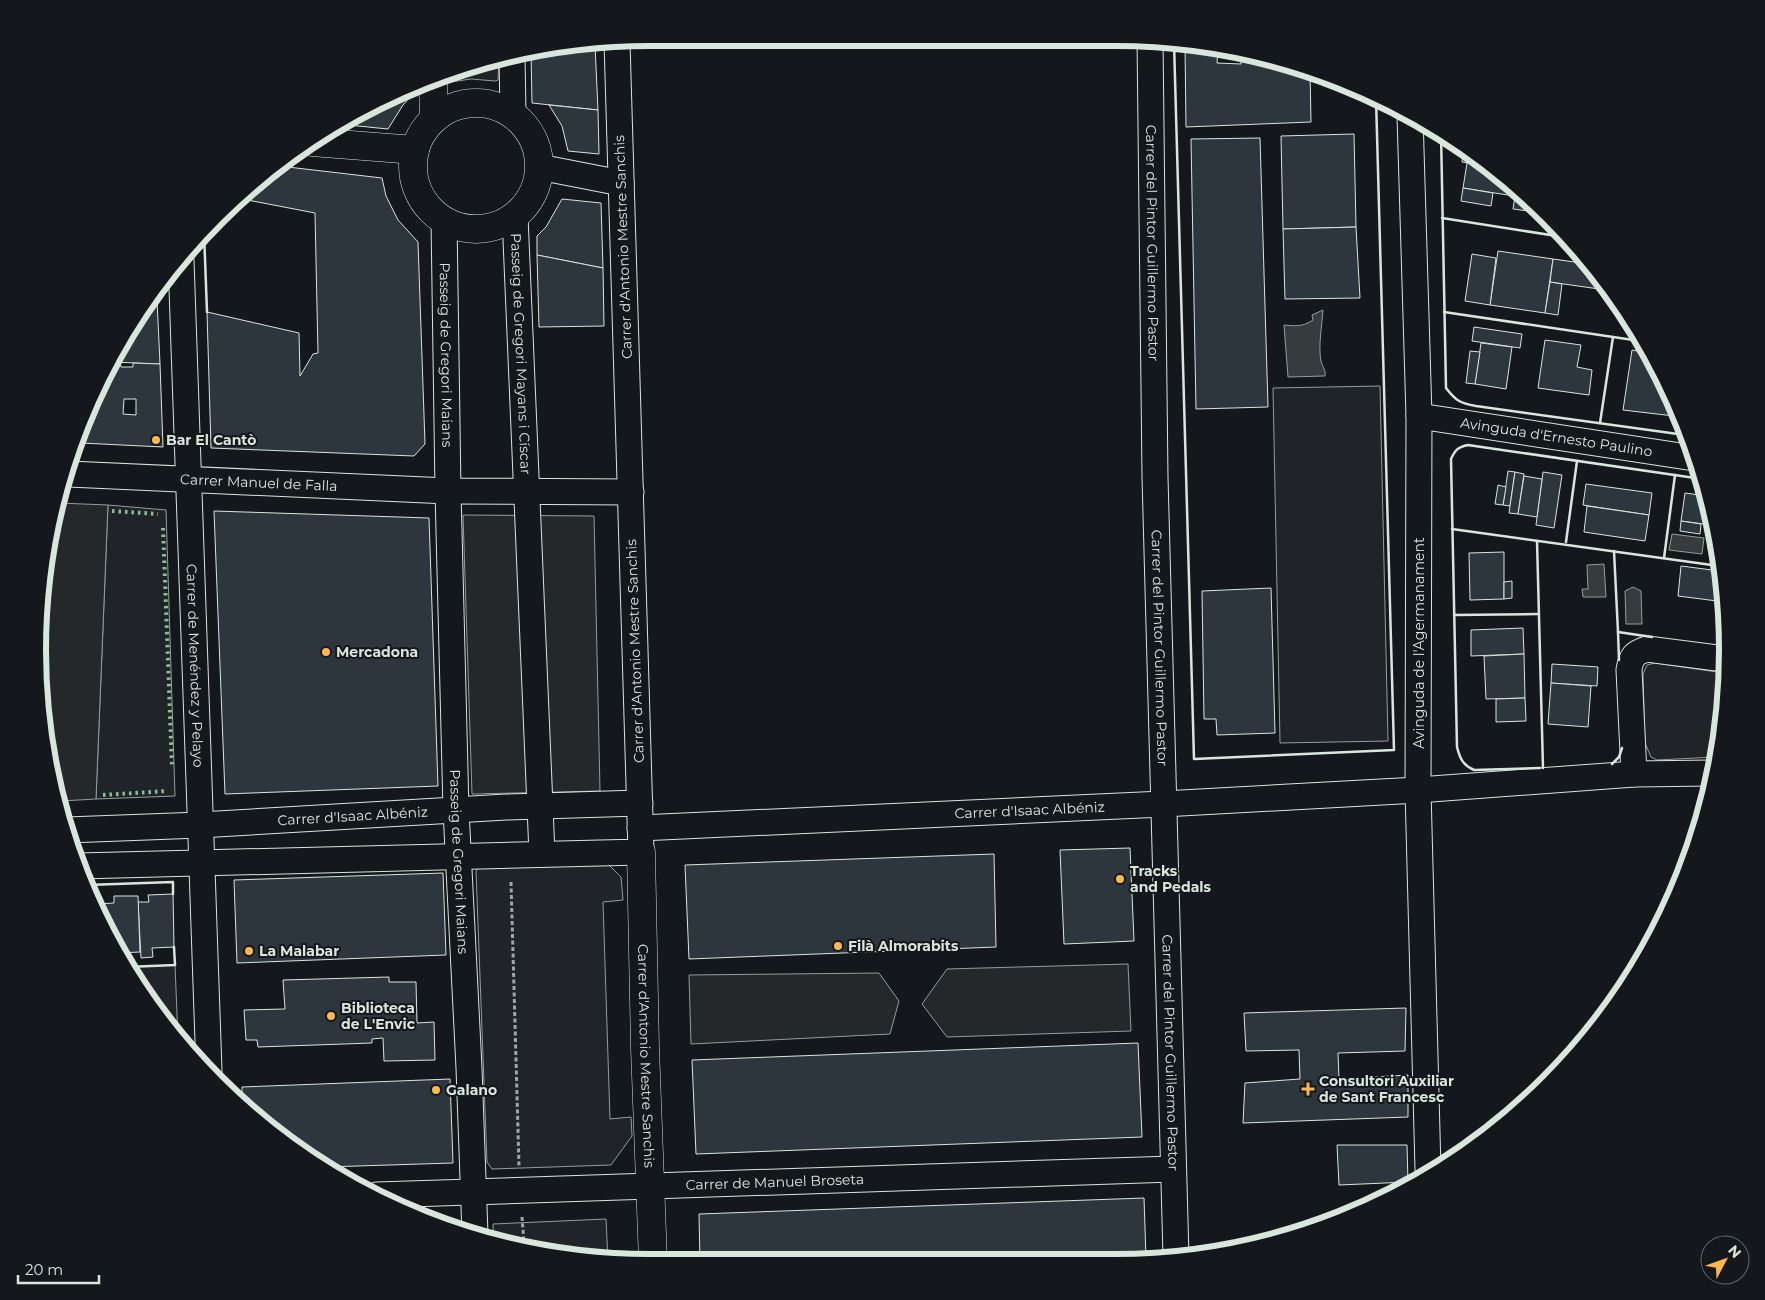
<svg xmlns="http://www.w3.org/2000/svg" width="1765" height="1300" font-family="Montserrat,sans-serif">
<style>
.green{fill:#202428;stroke:#939e99}
.parking{fill:#24282b;stroke:#939e99}
.water{fill:#363b3e;stroke:#939e99}
.building{fill:#2c363c;stroke:#d8e6dc;fill-rule:evenodd}
.lines{fill:none;stroke-linecap:round;stroke-linejoin:round}
.minor-casing{stroke:#d8e6dc;stroke-width:27}
.tertiary-casing{stroke:#d8e6dc;stroke-width:29}
.path{stroke:#9da8a2;stroke-width:3;stroke-dasharray:4 2.5;stroke-linecap:butt}
.minor{stroke:#14181c;stroke-width:25}
.tertiary{stroke:#14181c;stroke-width:28}
.hedge{stroke:#8ac095;stroke-width:4;stroke-dasharray:2.5 4;stroke-linecap:butt}
.wall{stroke:#d8e6dc;stroke-width:2.5}
.poi-dot{fill:#ffb74d;stroke:#14181c;stroke-width:2}
.labels{text-anchor:middle;dominant-baseline:central;stroke-width:4;stroke-linejoin:round;paint-order:stroke}
.street-label{font-size:14px;fill:#d8e6dc;stroke:#14181c}
.poi-label{font-size:14px;font-weight:bold;fill:#d8e6dc;stroke:#14181c;text-anchor:start}
.rim{fill:none;stroke:#d8e6dc;stroke-width:6}
</style>
<rect width="100%" height="100%" fill="#14181c"/>
<g class="green">
<polygon points="499,57 498,80 495,81 471,79 451,82 446,78 491,58"/>
<polygon points="1380,386 1388,741 1280,743 1273,388"/>
<polygon points="108,505 166,510 175,796 96,799"/>
<polygon points="1655,663 1724,673 1722,730 1716,757 1657,760 1651,757 1645,743 1643,674 1647,665"/>
<polygon points="604,860 621,877 623,900 603,902 610,1119 631,1117 632,1136 611,1165 492,1169 487,1162 476,871 482,864"/>
<polygon points="175,965 178,1038 164,1023 127,967"/>
<polygon points="606,1219 608,1261 493,1238 493,1224"/>
</g>
<g class="parking">
<polygon points="59,503 108,505 96,799 61,801 39,690 49,531"/>
<polygon points="463,515 594,516 600,791 472,794"/>
<polygon points="1128,964 1131,1031 947,1037 922,1004 947,969"/>
<polygon points="879,973 899,1001 890,1034 691,1044 689,975"/>
</g>
<g class="water">
<path d="M 1323,310 C 1322,326 1318,346 1321,361 C 1323,368 1326,370 1325,376 L 1288,377 L 1284,325 C 1295,326 1303,327 1313,320 L 1312,315 Z"/>
<polygon points="1672,534 1704,538 1702,554 1669,550"/>
<polygon points="1604,564 1606,597 1583,597 1582,589 1588,589 1587,565"/>
<polygon points="1633,587 1641,591 1642,624 1626,624 1625,591"/>
</g>
<g class="building">
<polygon points="595,45 598,110 532,103 531,53"/>
<polygon points="1185,46 1218,49 1217,63 1241,64 1240,53 1273,58 1310,71 1311,122 1186,127"/>
<polygon points="412,91 412,95 403,105 388,129 338,124 344,120"/>
<polygon points="549,105 598,110 599,154 568,151 562,126"/>
<polygon points="1354,134 1356,227 1283,229 1281,136"/>
<polygon points="1260,138 1268,407 1196,409 1191,139"/>
<polygon points="1464,148 1488,166 1462,162"/>
<polygon points="1467,163 1488,166 1519,190 1527,198 1463,188"/>
<polygon points="279,166 382,178 386,196 398,220 418,242 425,444 414,456 211,448 207,312 299,333 300,376 313,354 318,353 315,213 237,198 246,189"/>
<polygon points="1463,188 1493,193 1491,206 1461,201"/>
<polygon points="1515,196 1527,198 1537,208 1536,212 1513,209"/>
<polygon points="562,199 601,203 603,268 537,255 537,236 546,227"/>
<polygon points="1356,227 1360,298 1285,299 1283,229"/>
<polygon points="1498,251 1553,259 1545,313 1490,305"/>
<polygon points="1472,254 1496,258 1490,305 1465,301"/>
<polygon points="537,255 603,268 604,326 539,327"/>
<polygon points="1553,259 1589,264 1600,276 1599,289 1550,282"/>
<polygon points="1550,282 1562,284 1558,315 1545,313"/>
<polygon points="154,299 157,299 160,364 112,362"/>
<polygon points="1474,327 1522,334 1520,348 1472,341"/>
<polygon points="1545,340 1581,345 1577,367 1592,370 1589,395 1538,388"/>
<polygon points="1481,343 1512,347 1506,389 1475,384"/>
<polygon points="1632,350 1648,353 1664,379 1675,408 1674,416 1623,410"/>
<polygon points="1470,351 1480,352 1475,384 1466,383"/>
<path d="M 112,362 L 120,362 L 121,367 L 133,367 L 133,363 L 160,364 L 163,447 L 81,443 L 81,437 L 101,379 ZM 124,399 L 136,399 L 136,415 L 123,414 Z"/>
<polygon points="1508,471 1515,472 1510,506 1503,505"/>
<polygon points="1515,472 1524,474 1518,514 1509,513"/>
<polygon points="1543,472 1562,475 1554,528 1536,525"/>
<polygon points="1524,476 1542,479 1537,517 1518,514"/>
<polygon points="1586,484 1652,493 1649,515 1583,505"/>
<polygon points="1498,485 1506,487 1503,505 1495,504"/>
<polygon points="1685,493 1707,496 1711,525 1681,521"/>
<polygon points="1587,506 1649,515 1645,541 1584,532"/>
<polygon points="214,511 429,518 438,786 225,794"/>
<polygon points="1711,520 1716,550 1708,549"/>
<polygon points="1681,521 1701,524 1700,534 1680,531"/>
<polygon points="1504,552 1504,599 1470,600 1469,553"/>
<polygon points="1681,566 1720,571 1725,602 1678,596"/>
<polygon points="1512,581 1512,598 1504,599 1504,582"/>
<polygon points="1271,588 1275,733 1217,735 1216,719 1204,719 1202,591"/>
<polygon points="1523,628 1524,654 1471,656 1471,630"/>
<polygon points="1524,654 1525,698 1486,699 1484,656"/>
<polygon points="1552,664 1598,667 1597,686 1551,683"/>
<polygon points="1551,683 1591,686 1588,727 1548,724"/>
<polygon points="1525,698 1526,721 1496,722 1496,699"/>
<polygon points="1130,848 1134,941 1064,944 1060,850"/>
<polygon points="994,854 996,947 689,959 685,865"/>
<polygon points="443,873 446,955 237,963 234,880"/>
<polygon points="173,894 174,947 152,948 153,957 141,958 138,902 149,902 148,895"/>
<polygon points="114,896 138,896 140,952 118,953 96,904 114,903"/>
<polygon points="389,977 389,982 416,982 417,1023 434,1022 435,1060 384,1061 383,1038 372,1039 372,1043 258,1047 257,1040 246,1040 244,1010 285,1009 283,980"/>
<polygon points="1406,1008 1405,1051 1338,1053 1339,1079 1408,1075 1408,1117 1243,1123 1245,1083 1300,1079 1299,1050 1246,1051 1244,1013"/>
<polygon points="1138,1043 1142,1137 696,1154 692,1060"/>
<polygon points="450,1079 453,1163 325,1167 242,1106 242,1087"/>
<polygon points="1337,1145 1407,1145 1408,1182 1339,1185"/>
<polygon points="1144,1198 1146,1258 700,1261 699,1214"/>
<polygon points="439,1223 456,1223 456,1231 453,1230"/>
</g>
<g class="lines">
<defs>
<g id="minor">
<path id="s1" d="M 1150,39 L 1155,477 L 1176,1257"/>
<polyline points="512,56 513,114"/>
<polyline points="1410,116 1419,416 1418,790 1428,1170"/>
<polyline points="539,167 621,183"/>
<path id="s2" d="M 515,216 L 542,854"/>
<path id="s3" d="M 444,220 L 448,491 L 456,810 L 469,1068 L 475,1234"/>
<path id="s4" d="M 181,260 L 209,1071"/>
<path id="s5" d="M 1419,416 L 1694,458"/>
<path id="s6" d="M 69,474 L 448,491 L 631,492"/>
<path d="M 1634,774 L 1629,670 C 1631,657 1634,653 1647,649 L 1725,659"/>
<path id="s7" d="M 640,828 L 1163,804 L 1418,790 L 1634,774 L 1712,773"/>
<path id="s8" d="M 67,830 L 200,825 L 506,807 L 640,803"/>
<polyline points="79,866 641,852 617,42"/>
<path id="s9" d="M 377,1195 L 1173,1169"/>
</g>
<g id="tertiary">
<polyline points="433,83 434,119"/>
<circle cx="476" cy="166" r="63"/>
<polyline points="312,142 415,150"/>
<path id="s10" d="M 641,852 L 645,1048 L 653,1261"/>
</g>
</defs>
<use href="#minor" class="minor-casing"/>
<use href="#tertiary" class="tertiary-casing"/>
<g class="path">
<polyline points="511,882 519,1166"/>
<polyline points="522,1217 524,1244"/>
</g>
<use href="#minor" class="minor"/>
<use href="#tertiary" class="tertiary"/>
<g class="hedge">
<polyline points="112,511 158,514"/>
<polyline points="163,528 172,767"/>
<polyline points="103,795 167,791"/>
</g>
<g class="wall">
<polyline points="1174,42 1194,759 1394,750 1376,98"/>
<path d="M 1441,133 L 1446,388 C 1456,401 1460,403 1476,406 L 1685,435"/>
<polyline points="1442,218 1563,237"/>
<polyline points="204,232 207,312"/>
<polyline points="1444,312 1640,341"/>
<polyline points="1600,423 1613,337"/>
<polyline points="1452,529 1719,566"/>
<polyline points="1537,541 1543,768"/>
<polyline points="1566,542 1577,461"/>
<polyline points="1614,551 1618,632"/>
<polyline points="1664,558 1675,475"/>
<polyline points="1454,615 1539,614"/>
<polyline points="1619,660 1618,632 1652,637"/>
<polyline points="1612,764 1619,757 1622,748"/>
<path d="M 1540,768 L 1474,770 C 1463,765 1460,759 1457,747 L 1451,459 C 1455,450 1458,447 1468,445 L 1702,479"/>
<polyline points="87,885 173,882 173,894"/>
<polyline points="127,967 175,965 174,947"/>
</g>
</g>
<g class="poi-dot">
<circle cx="156" cy="440" r="5"/>
<circle cx="326" cy="652" r="5"/>
<circle cx="1120" cy="879" r="5"/>
<circle cx="838" cy="946" r="5"/>
<circle cx="249" cy="951" r="5"/>
<circle cx="331" cy="1016" r="5"/>
<path d="M1305.5 1081.5h5v5h5v5h-5v5h-5v-5h-5v-5h5z"/>
<circle cx="436" cy="1090" r="5"/>
</g>
<g class="labels">
<g class="street-label">
<text stroke="none"><textPath href="#s1" startOffset="204">Carrer del Pintor Guillermo Pastor</textPath></text>
<text transform="translate(623 247) rotate(-92)">Carrer d'Antonio Mestre Sanchis</text>
<text stroke="none"><textPath href="#s2" startOffset="138">Passeig de Gregori Mayans i Císcar</textPath></text>
<text stroke="none"><textPath href="#s3" startOffset="135">Passeig de Gregori Maians</textPath></text>
<text stroke="none"><textPath href="#s5" startOffset="139">Avinguda d'Ernesto Paulino</textPath></text>
<text stroke="none"><textPath href="#s6" startOffset="190">Carrer Manuel de Falla</textPath></text>
<text transform="translate(1419 643) rotate(-90)">Avinguda de l'Agermanament</text>
<text stroke="none"><textPath href="#s1" startOffset="609">Carrer del Pintor Guillermo Pastor</textPath></text>
<text transform="translate(635 651) rotate(-92)">Carrer d'Antonio Mestre Sanchis</text>
<text stroke="none"><textPath href="#s4" startOffset="406">Carrer de Menéndez y Pelayo</textPath></text>
<text stroke="none"><textPath href="#s7" startOffset="390">Carrer d'Isaac Albéniz</textPath></text>
<text stroke="none"><textPath href="#s8" startOffset="286">Carrer d'Isaac Albéniz</textPath></text>
<text stroke="none"><textPath href="#s3" startOffset="642">Passeig de Gregori Maians</textPath></text>
<text stroke="none"><textPath href="#s1" startOffset="1014">Carrer del Pintor Guillermo Pastor</textPath></text>
<text stroke="none"><textPath href="#s10" startOffset="204">Carrer d'Antonio Mestre Sanchis</textPath></text>
<text stroke="none"><textPath href="#s9" startOffset="398">Carrer de Manuel Broseta</textPath></text>
</g>
<g class="poi-label">
<text x="166" y="440">Bar El Cantò</text>
<text x="336" y="652">Mercadona</text>
<text x="1130" y="871">Tracks<tspan x="1130" dy="16">and Pedals</tspan></text>
<text x="848" y="946">Filà Almorabits</text>
<text x="259" y="951">La Malabar</text>
<text x="341" y="1008">Biblioteca<tspan x="341" dy="16">de L'Envic</tspan></text>
<text x="1319" y="1081">Consultori Auxiliar<tspan x="1319" dy="16">de Sant Francesc</tspan></text>
<text x="446" y="1090">Galano</text>
</g>
</g>
<path d="M0 0H1765V1300H0ZM650 46H1115A604 604 0 0 1 1719 650V650A604 604 0 0 1 1115 1254H650A604 604 0 0 1 46 650V650A604 604 0 0 1 650 46Z" fill="#14181c" fill-rule="evenodd"/>
<path class="rim" d="M650 46H1115A604 604 0 0 1 1719 650V650A604 604 0 0 1 1115 1254H650A604 604 0 0 1 46 650V650A604 604 0 0 1 650 46Z"/>
<g transform="translate(1725 1260) rotate(49)"><circle r="24" fill="#14181c" stroke="#626a69"/>
<path d="M0-4L9 19L0 12L-9 19Z" fill="#ffb74d"/>
<text y="-8" font-size="14" font-weight="bold" text-anchor="middle" fill="#d8e6dc">N</text>
</g>
<path d="M18 1275v8h81v-8" fill="none" stroke="#d8e6dc" stroke-width="2.5"/>
<text x="25" y="1275" font-size="15" fill="#d8e6dc" stroke="#14181c" stroke-width="4" paint-order="stroke">20 m</text>
</svg>
